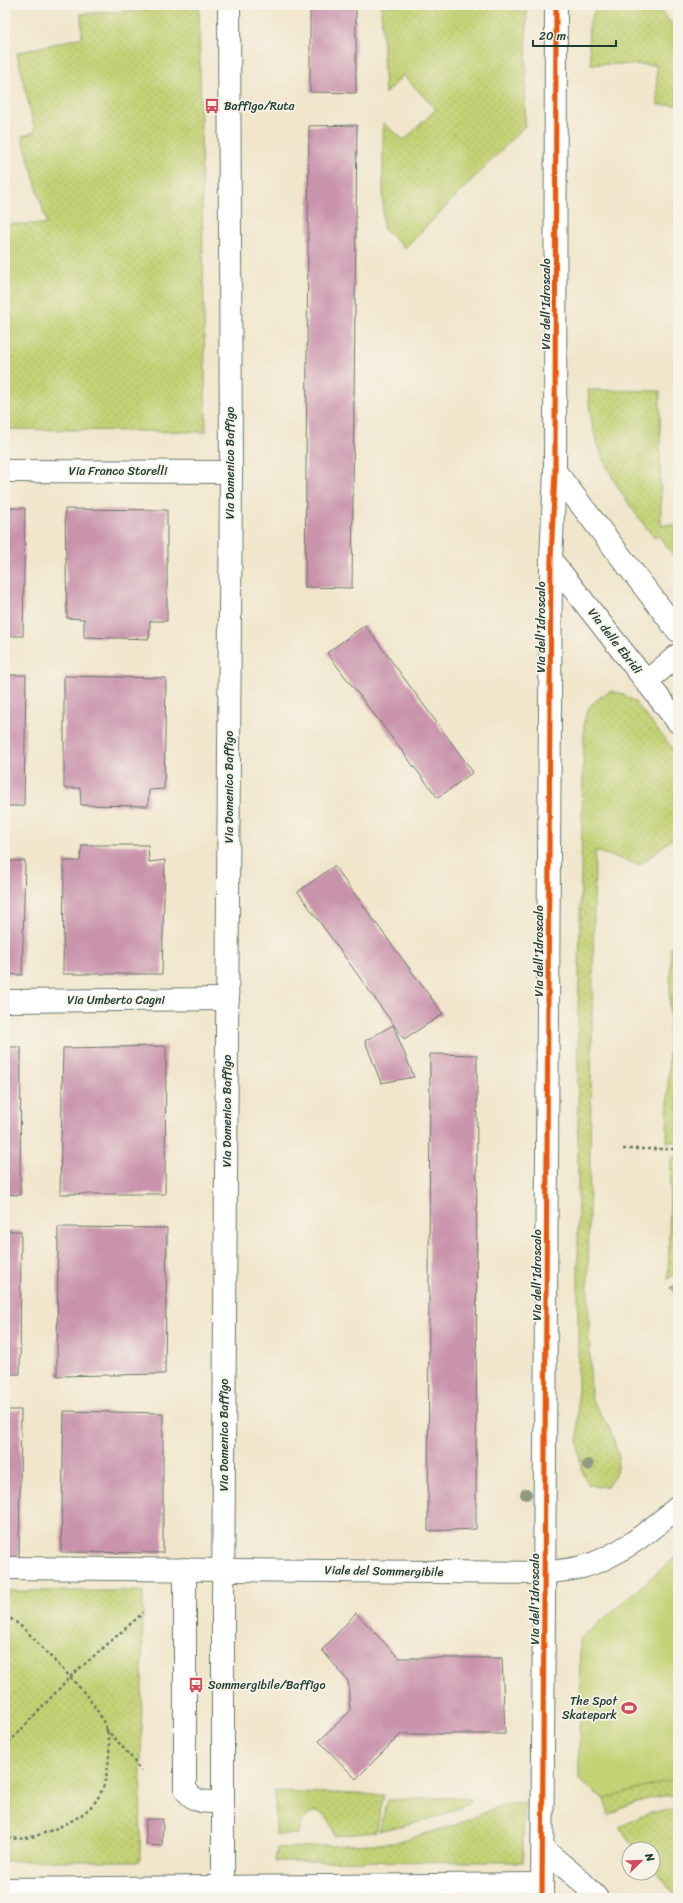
<svg xmlns="http://www.w3.org/2000/svg" width="683" height="1903" font-family="Sriracha,sans-serif">
<style>
.grass{fill:url(#grass-dots);stroke:#718854}
.garden{fill:#c3d274;stroke:#718854}
.building{fill:#c993ac}
.lines{fill:none;stroke-linecap:round;stroke-linejoin:round}
.minor-casing{stroke:#687869;stroke-width:24}
.path{stroke:#687869;stroke-width:2.5;stroke-dasharray:3 3;stroke-linecap:butt}
.minor{stroke:#fff;stroke-width:22}
.cycleway-casing{stroke:#f7f3e8;stroke-width:8}
.cycleway{stroke:#e8590c;stroke-width:5}
.tree{fill:#909a80}
.labels{text-anchor:middle;dominant-baseline:central;stroke-width:3.5;stroke-linejoin:round;paint-order:stroke}
.poi-label{font-size:12px;fill:#1f3d34;stroke:#f7f3e8;text-anchor:start}
.street-label{font-size:12px;fill:#1f3d34;stroke:#f7f3e8}
</style>
<defs>
<pattern id="grass-dots" width="8" height="8" patternUnits="userSpaceOnUse"><rect width="8" height="8" fill="#c3d274"/><path d="M2 2h.1M6 6h.1" fill="none" stroke="#a7b565" stroke-width="1.8" stroke-linecap="round"/></pattern>
</defs>
<rect width="100%" height="100%" fill="#f7f3e8"/>
<filter id="ink" filterUnits="userSpaceOnUse"><feTurbulence type="fractalNoise" baseFrequency=".025" numOctaves="2"/><feDisplacementMap in="SourceGraphic" scale="8" xChannelSelector="R" yChannelSelector="G"/><feConvolveMatrix kernelMatrix="1 2 1 2 8 2 1 2 1" color-interpolation-filters="sRGB"/></filter>
<filter id="wash" filterUnits="userSpaceOnUse"><feTurbulence type="fractalNoise" baseFrequency=".012" numOctaves="4" result="noise"/><feDisplacementMap in="SourceGraphic" scale="16" xChannelSelector="R" yChannelSelector="G"/><feGaussianBlur stdDeviation="0.9" result="paint"/><feColorMatrix in="noise" values="0 0 0 0 0 0 0 0 0 0 0 0 0 0 0 0 0 1.4 0 .05"/><feComposite in="paint" operator="in"/></filter>
<g filter="url(#wash)">
<rect width="100%" height="100%" fill="#f1e6cc"/>
<g class="grass">
<polygon points="381,5 527,5 525,126 405,248 383,229 383,123 404,140 436,109 403,75 385,94"/>
<path d="M 599,5 L 650,5 L 659,8 L 677,31 L 677,105 L 658,105 L 656,65 L 591,64 C 589,42 584,23 599,5 Z"/>
<polygon points="199,6 206,432 5,429 5,224 47,224 22,136 35,132 17,53 82,37 81,14"/>
<path d="M 588,390 L 660,391 L 661,525 L 677,525 L 674,556 L 659,536 L 654,538 C 617,490 591,452 588,390 Z"/>
<path d="M 611,691 L 623,694 L 634,701 L 678,755 L 678,834 L 640,865 L 595,851 L 588,1281 L 591,1398 L 611,1431 L 619,1458 L 615,1476 L 607,1486 L 597,1487 L 588,1484 L 581,1468 L 578,1443 L 578,1019 L 584,723 C 586,705 596,699 611,691 Z"/>
<polygon points="671,946 678,955 678,1142 667,1142"/>
<polygon points="678,1156 678,1271 668,1279 671,1157"/>
<polygon points="5,1591 143,1591 140,1861 5,1861"/>
<path d="M 678,1701 L 678,1795 C 653,1795 631,1803 609,1815 L 604,1799 L 582,1782 Z"/>
<path d="M 275,1791 L 384,1795 L 375,1832 L 334,1836 C 333,1823 328,1818 317,1811 C 305,1816 300,1821 298,1834 L 276,1835 Z"/>
<polygon points="463,1797 471,1799 470,1803 436,1818 378,1831 388,1800"/>
<polygon points="524,1803 523,1862 275,1861 277,1848 393,1843 455,1825 502,1805"/>
<path d="M 670,1809 L 678,1811 L 678,1896 L 676,1897 L 653,1868 L 653,1849 L 637,1849 L 619,1828 C 636,1817 650,1812 670,1809 Z"/>
</g>
<polygon class="garden" points="678,1555 678,1778 604,1799 579,1780 580,1639"/>
<g id="blocks">
<g class="building">
<polygon points="310,5 356,5 356,93 310,92"/>
<polygon points="357,125 352,588 305,587 309,126"/>
<polygon points="5,508 25,508 23,636 5,636"/>
<polygon points="65,509 167,510 167,621 150,621 149,639 84,637 84,619 67,618"/>
<polygon points="365,625 473,772 438,798 327,653"/>
<polygon points="5,675 26,675 24,806 5,806"/>
<polygon points="64,676 166,678 164,789 149,790 148,806 81,805 80,788 64,788"/>
<polygon points="82,845 148,845 149,862 165,860 162,974 63,974 64,861 80,861"/>
<polygon points="5,861 25,861 22,975 5,974"/>
<polygon points="334,866 443,1014 404,1039 298,892"/>
<polygon points="393,1025 414,1077 381,1083 365,1041"/>
<polygon points="166,1046 165,1194 60,1194 63,1048"/>
<polygon points="5,1047 21,1047 20,1195 5,1194"/>
<polygon points="430,1054 477,1055 476,1529 428,1531"/>
<polygon points="58,1227 167,1228 165,1374 57,1376"/>
<polygon points="5,1231 21,1231 20,1374 5,1374"/>
<polygon points="678,1283 678,1295 671,1288"/>
<polygon points="5,1410 21,1410 19,1557 5,1557"/>
<polygon points="64,1411 163,1413 163,1553 61,1552"/>
<polygon points="356,1613 399,1658 502,1658 505,1734 401,1734 356,1779 319,1741 350,1711 348,1681 322,1650"/>
<polygon points="146,1819 163,1819 162,1846 146,1845"/>
</g>
</g>
</g>
<g filter="url(#ink)">
<use href="#blocks" fill-opacity="0" stroke="#687869" stroke-width="1"/>
<g class="lines">
<defs>
<g id="minor">
<polyline points="5,471 231,472"/>
<polyline points="555,471 678,631"/>
<polyline points="551,560 678,722"/>
<polyline points="646,682 678,655"/>
<polyline points="5,1001 228,999"/>
<path d="M 5,1568 L 545,1573 C 557,1571 570,1570 582,1567 C 619,1557 649,1531 678,1507"/>
<path d="M 185,1569 L 185,1788 C 193,1804 207,1802 223,1802"/>
<polyline points="543,1849 579,1879 597,1898"/>
<polyline points="5,1889 542,1884"/>
<polyline points="223,1898 223,1601 231,472 229,5"/>
<polyline points="542,1898 551,560 555,471 556,5"/>
</g>
</defs>
<use href="#minor" class="minor-casing"/>
<g class="path">
<polyline points="623,1149 678,1149"/>
<path d="M 5,1616 C 22,1623 35,1641 48,1654 C 69,1676 103,1707 109,1739 C 110,1750 109,1761 107,1772 C 102,1802 87,1814 61,1826 C 44,1834 23,1842 5,1837"/>
<polyline points="106,1729 129,1754 141,1771"/>
<polyline points="5,1747 70,1677 143,1613"/>
</g>
<use href="#minor" class="minor"/>
<defs>
<polyline id="cycleway" points="542,1898 551,560 555,471 556,5"/>
</defs>
<use href="#cycleway" class="cycleway-casing"/>
<use href="#cycleway" class="cycleway"/>
</g>
<g class="tree">
<circle cx="588" cy="1465" r="6"/>
<circle cx="526" cy="1494" r="6"/>
</g>
</g>
<defs>
<symbol id="bus-bare" viewBox="-9 -9 18 18"><path d="M-5-6H5V4H4V6H2V4H-2V6H-4V4H-5ZM-3.5-4V0h7V-4ZM-3.5 1.2v1.5H-2V1.2ZM2 1.2v1.5H3.5V1.2Z" fill="#d1495b" stroke="#f7f3e8" stroke-width="2.5" paint-order="stroke"/></symbol>
<symbol id="stadium-bare" viewBox="-9 -9 18 18"><path d="M0-5a6.5 5 0 1 0 0 10a6.5 5 0 1 0 0-10ZM-3.5-1.8h7v3.6h-7Z" fill="#d1495b" stroke="#f7f3e8" stroke-width="2.5" paint-order="stroke"/></symbol>
</defs>
<g fill-rule="evenodd">
<use href="#bus-bare" x="201" y="95" width="22" height="22"/>
<use href="#bus-bare" x="185" y="1674" width="22" height="22"/>
<use href="#stadium-bare" x="618" y="1697" width="22" height="22"/>
</g>
<g class="labels">
<g class="poi-label">
<text x="224" y="106">Baffigo/Ruta</text>
<text x="208" y="1685">Sommergibile/Baffigo</text>
<text x="617" y="1701" text-anchor="end">The Spot<tspan x="617" dy="14">Skatepark</tspan></text>
</g>
<g class="street-label">
<text transform="translate(546 304) rotate(-90)">Via dell'Idroscalo</text>
<text transform="translate(230 463) rotate(-90)">Via Domenico Baffigo</text>
<text x="118" y="471">Via Franco Storelli</text>
<text transform="translate(541 627) rotate(-90)">Via dell'Idroscalo</text>
<text transform="translate(615 641) rotate(52)">Via delle Ebridi</text>
<text transform="translate(229 787) rotate(-90)">Via Domenico Baffigo</text>
<text transform="translate(539 951) rotate(-90)">Via dell'Idroscalo</text>
<text x="116" y="1000">Via Umberto Cagni</text>
<text transform="translate(227 1111) rotate(-90)">Via Domenico Baffigo</text>
<text transform="translate(537 1275) rotate(-90)">Via dell'Idroscalo</text>
<text transform="translate(224 1435) rotate(-90)">Via Domenico Baffigo</text>
<text transform="translate(384 1571) rotate(1)">Viale del Sommergibile</text>
<text transform="translate(535 1599) rotate(-90)">Via dell'Idroscalo</text>
</g>
</g>
<rect width="683" height="1903" fill="none" stroke="#f7f3e8" stroke-width="20"/>
<g transform="translate(641 1861) rotate(67)"><circle r="19" fill="#f7f3e8" stroke="#a1aaa0"/>
<path d="M0-3L7 15L0 10L-7 15Z" fill="#d1495b"/>
<text y="-6" font-size="11" font-weight="bold" text-anchor="middle" fill="#1f3d34">N</text>
</g>
<path d="M533 40v6h83v-6" fill="none" stroke="#1f3d34" stroke-width="2"/>
<text x="539" y="40" font-size="12" fill="#1f3d34" stroke="#f7f3e8" stroke-width="3" paint-order="stroke">20 m</text>
</svg>
